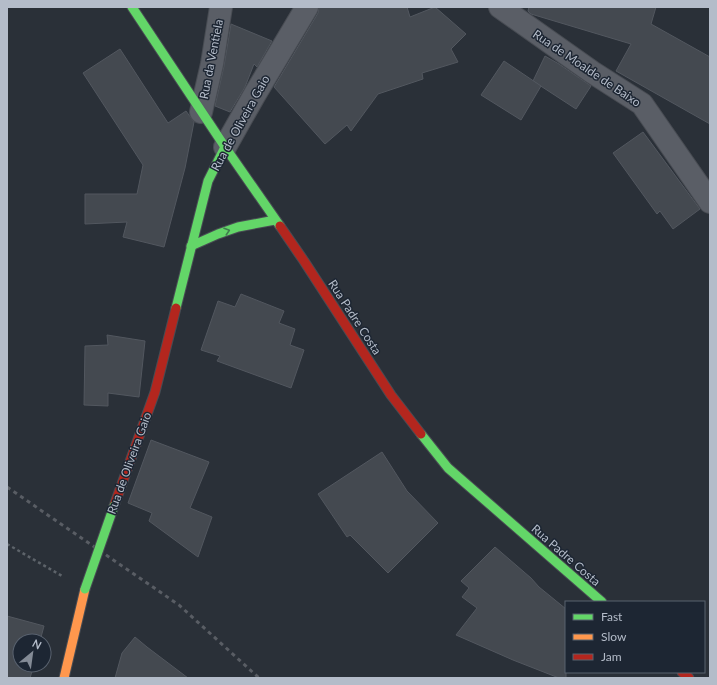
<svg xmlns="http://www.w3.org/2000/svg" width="717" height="685" font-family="Lato,sans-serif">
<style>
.building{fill:#444950;stroke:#52575f}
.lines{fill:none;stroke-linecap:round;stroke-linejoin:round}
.street-casing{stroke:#484c53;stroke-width:24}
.fast-casing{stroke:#484c53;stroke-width:11}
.slow-casing{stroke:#484c53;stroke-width:11}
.jam-casing{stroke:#484c53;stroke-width:11}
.path{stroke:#5d636a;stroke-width:2.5;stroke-dasharray:3 3;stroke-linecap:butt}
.street{stroke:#5a5e66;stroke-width:22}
.fast{stroke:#63d668;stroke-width:9}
.slow{stroke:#ff974d;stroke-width:9}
.jam{stroke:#b3261e;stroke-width:9}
.rail{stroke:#595d64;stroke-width:3;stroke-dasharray:4 4;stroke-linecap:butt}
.fast-bridge-casing{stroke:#484c53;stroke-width:11;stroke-linecap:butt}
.fast-bridge{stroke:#63d668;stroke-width:9}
.oneway{stroke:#407e4e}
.labels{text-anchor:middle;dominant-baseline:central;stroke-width:3;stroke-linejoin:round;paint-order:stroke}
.street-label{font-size:12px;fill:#b4bcc9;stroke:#1d2633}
</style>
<rect width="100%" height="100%" fill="#2a3038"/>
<g class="building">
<polygon points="319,7 407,7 410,17 435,7 466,34 451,49 458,62 422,73 423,79 378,94 351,131 347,125 325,144 274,87 318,13"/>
<polygon points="529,7 656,7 651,24 710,57 710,124 616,71 631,44 531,14 528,11"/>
<polygon points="231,24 272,41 257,67 254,64 245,87 230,112 215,106 224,66"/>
<polygon points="120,49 168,123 186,111 194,122 185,168 164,247 123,237 127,222 85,224 85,194 137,194 143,165 83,73"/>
<polygon points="545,56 559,64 591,86 576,109 533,81"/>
<polygon points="504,61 541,86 521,120 481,95"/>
<polygon points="643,132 700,209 673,229 660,211 657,214 613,153"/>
<polygon points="241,294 284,311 279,323 295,329 290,345 304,350 291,388 217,361 220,356 201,350 218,301 235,307"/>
<polygon points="107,335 145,341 139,397 108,393 108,406 84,405 85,346 108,345"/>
<polygon points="151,440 209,462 190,508 212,517 198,557 149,521 152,513 128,503"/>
<polygon points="382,452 407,491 438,523 388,573 350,535 347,537 318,494"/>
<polygon points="495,547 531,578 539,587 566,609 566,678 559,678 513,660 456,635 477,608 462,597 469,588 461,581"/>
<polygon points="7,616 44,626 40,641 20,641 20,665 34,665 30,678 7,678"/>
<polygon points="135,637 147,647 188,678 115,678 122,653"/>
</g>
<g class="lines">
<defs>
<g id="street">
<polyline points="500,7 592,72 642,104 710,202"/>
<polyline points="201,112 212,64 221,7"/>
<polyline points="225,147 255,94 307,7"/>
</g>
<g id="fast">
<polyline points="132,7 225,147 280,226"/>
<polyline points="191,246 218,234 238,227 275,220"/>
<polyline points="176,308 208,181 225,147"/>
<polyline points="421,434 448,468 602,602"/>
</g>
<polyline id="slow" points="64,678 85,589"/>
<g id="jam">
<polyline points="280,226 304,261 391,395 421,434"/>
<polyline points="114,506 155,392 176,308"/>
<polyline points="682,672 689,678"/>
</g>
</defs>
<use href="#street" class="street-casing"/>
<use href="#fast" class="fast-casing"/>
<use href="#slow" class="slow-casing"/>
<use href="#jam" class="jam-casing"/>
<polyline class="path" points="7,544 62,576"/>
<use href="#street" class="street"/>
<use href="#fast" class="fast"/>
<use href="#slow" class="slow"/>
<use href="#jam" class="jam"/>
<polyline class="rail" points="7,487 179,605 259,678"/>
<defs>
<polyline id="fast-bridge" points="85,589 114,506"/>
</defs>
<use href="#fast-bridge" class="fast-bridge-casing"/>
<use href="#fast-bridge" class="fast-bridge"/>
</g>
<defs><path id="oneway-chevron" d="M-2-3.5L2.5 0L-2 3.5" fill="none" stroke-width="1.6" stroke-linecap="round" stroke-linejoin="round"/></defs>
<use class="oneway" href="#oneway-chevron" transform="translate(227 231) rotate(-18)"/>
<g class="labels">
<g class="street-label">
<text transform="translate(211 59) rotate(-79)">Rua da Ventiela</text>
<text transform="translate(587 68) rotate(34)">Rua de Moalde de Baixo</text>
<text transform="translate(240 123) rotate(-61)">Rua de Oliveira Gaio</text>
<text transform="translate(355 317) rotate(57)">Rua Padre Costa</text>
<text transform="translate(129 463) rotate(-70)">Rua de Oliveira Gaio</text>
<text transform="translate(566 555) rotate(41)">Rua Padre Costa</text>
</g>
</g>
<rect width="717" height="685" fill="none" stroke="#b4bcc9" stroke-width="16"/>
<rect x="565" y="601" width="140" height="72" fill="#1d2633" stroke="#59626f"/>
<rect x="573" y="614" width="20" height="6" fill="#63d668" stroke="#59626f"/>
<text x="601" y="621" font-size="12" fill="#b4bcc9">Fast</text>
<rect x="573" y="634" width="20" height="6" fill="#ff974d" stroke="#59626f"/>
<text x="601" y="641" font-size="12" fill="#b4bcc9">Slow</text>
<rect x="573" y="654" width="20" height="6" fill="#b3261e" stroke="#59626f"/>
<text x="601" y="661" font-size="12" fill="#b4bcc9">Jam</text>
<g transform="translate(32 653) rotate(29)"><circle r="19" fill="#1d2633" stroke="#59626f"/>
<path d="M0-3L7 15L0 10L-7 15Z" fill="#848b96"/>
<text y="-6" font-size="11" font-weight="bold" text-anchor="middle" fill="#b4bcc9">N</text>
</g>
</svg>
